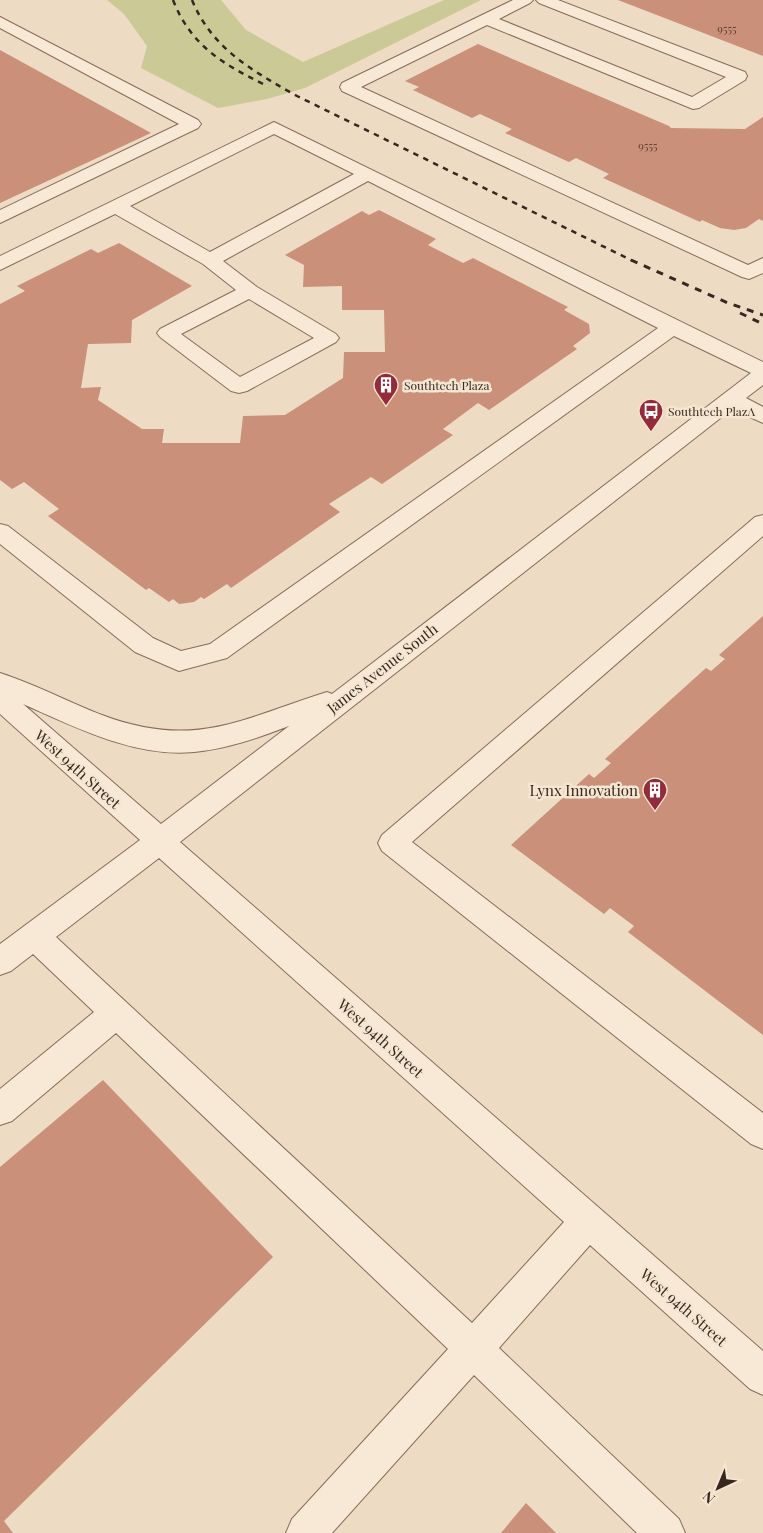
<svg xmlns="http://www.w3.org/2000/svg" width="763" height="1533" font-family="'Playfair Display',serif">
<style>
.green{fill:#cbca97}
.building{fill:#ca9079}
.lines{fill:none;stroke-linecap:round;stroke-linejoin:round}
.minor-casing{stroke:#876c5a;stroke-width:2}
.minor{fill:#f8e9d6;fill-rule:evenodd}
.rail-far1{stroke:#37271e;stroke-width:2.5;stroke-dasharray:5.5 5.5;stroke-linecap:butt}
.rail{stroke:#37271e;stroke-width:3;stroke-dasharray:7 7;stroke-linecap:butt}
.labels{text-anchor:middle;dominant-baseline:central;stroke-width:5;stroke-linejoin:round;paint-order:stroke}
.far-number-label{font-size:11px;fill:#5c4135}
.far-poi-label{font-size:12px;fill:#37271e;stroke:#f5e6d2;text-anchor:start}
.street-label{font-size:15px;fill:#37271e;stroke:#f5e6d2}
.poi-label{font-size:15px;fill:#37271e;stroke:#f5e6d2;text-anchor:end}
</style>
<rect width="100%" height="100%" fill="#eddbc3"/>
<polygon class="green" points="107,0 221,0 246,30 303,62 444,0 481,0 305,88 267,99 218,108 141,68 147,46 124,14"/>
<g class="building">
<polygon points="618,0 763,0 763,56"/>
<polygon points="478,44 669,126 671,128 745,129 763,117 763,221 759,219 746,228 734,230 720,228 702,220 700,222 603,178 609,174 576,158 569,162 505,133 512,129 480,114 472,118 413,90 419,87 405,81"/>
<polygon points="0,50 151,133 0,203"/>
<polygon points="379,210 436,239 428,245 463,263 473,258 568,307 564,310 589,324 590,333 573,346 577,349 489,410 478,403 443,429 453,435 382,484 371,477 329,504 340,512 231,588 227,584 204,599 201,597 194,602 179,604 173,599 169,602 149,588 146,590 48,516 59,509 24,482 12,489 0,480 0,304 25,291 17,286 91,249 98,253 119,243 192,286 132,320 131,343 88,344 81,388 101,387 98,400 142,429 164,429 162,443 240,443 243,416 285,415 343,378 344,352 385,352 384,310 342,310 342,286 303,287 304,265 285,255 362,211 369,215"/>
<polygon points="763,616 763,1035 628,932 634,926 610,908 604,914 511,845 589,774 594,778 611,763 605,759 706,668 711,671 725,659 719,655"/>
<polygon points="103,1080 273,1257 4,1521 13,1533 0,1533 0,1167"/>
<polygon points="526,1503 556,1533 501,1533"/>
</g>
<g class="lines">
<defs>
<g id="minor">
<polygon points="513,0 533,0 530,3 499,19 692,97 726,77 539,3 536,0 558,0 745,72 747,76 745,80 699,108 693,109 487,25 361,87 748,265 763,258 763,273 749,279 742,277 342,91 340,87 342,83"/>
<polygon points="0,17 198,120 201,124 198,128 0,223 0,210 179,124 0,28"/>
<path d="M 274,122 L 763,362 L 763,385 L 746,398 L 763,407 L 763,423 L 732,409 L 180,842 L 763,1351 L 763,1395 L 750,1389 L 590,1245 L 499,1348 L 679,1519 L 685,1533 L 637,1533 L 474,1375 L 332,1533 L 286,1533 L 292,1519 L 448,1349 L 116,1033 L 12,1121 L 0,1125 L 0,1089 L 94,1012 L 33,954 L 11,971 L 0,975 L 0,944 L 140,840 L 0,714 L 0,673 C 35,684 68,702 102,715 C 195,750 241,719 327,692 L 332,694 L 751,373 L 674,336 L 227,658 L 179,671 L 135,652 L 0,544 L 0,524 L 8,526 L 153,638 L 181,651 L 210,644 L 658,328 L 368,181 L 223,261 L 257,287 L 336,334 L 339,338 L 336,342 L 247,391 L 239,393 L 231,391 L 160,337 L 157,333 L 160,329 L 236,290 L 203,264 L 115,214 L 0,270 L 0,256 ZM 274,134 L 354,174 L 210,252 L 130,206 ZM 249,299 L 314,338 L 240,377 L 181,334 ZM 23,704 C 75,727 135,758 194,752 C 227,749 258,738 289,726 L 161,824 ZM 159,858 L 564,1222 L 472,1323 L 56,937 Z"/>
<polygon points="763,515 763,536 412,842 763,1113 763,1149 751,1144 382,851 378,843 382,835 755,517"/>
</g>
</defs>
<use href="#minor" class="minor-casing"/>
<use href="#minor" class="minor"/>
<g class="rail-far1">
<path d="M 173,0 C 191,46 223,64 265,85"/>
<path d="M 192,0 C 212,49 253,71 297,96 L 633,261"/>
</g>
<g class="rail">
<polyline points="631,260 728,303 763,315"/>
<polyline points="740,313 763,324"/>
</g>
</g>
<defs>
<symbol id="building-pin" viewBox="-11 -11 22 30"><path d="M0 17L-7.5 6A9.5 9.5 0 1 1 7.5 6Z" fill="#942b3a" stroke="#f5e6d2"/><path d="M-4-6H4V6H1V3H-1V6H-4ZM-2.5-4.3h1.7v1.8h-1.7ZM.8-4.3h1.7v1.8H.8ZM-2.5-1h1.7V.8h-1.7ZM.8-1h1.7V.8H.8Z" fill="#fff"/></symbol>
<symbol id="bus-pin" viewBox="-11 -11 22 30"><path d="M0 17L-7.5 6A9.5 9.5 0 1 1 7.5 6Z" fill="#942b3a" stroke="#f5e6d2"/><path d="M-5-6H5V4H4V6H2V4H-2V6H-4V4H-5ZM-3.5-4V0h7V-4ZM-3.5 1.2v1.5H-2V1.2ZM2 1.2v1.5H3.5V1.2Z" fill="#fff"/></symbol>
</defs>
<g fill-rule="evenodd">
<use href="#building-pin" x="372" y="371" width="28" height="38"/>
<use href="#bus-pin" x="637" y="397" width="28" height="38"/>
<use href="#building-pin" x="641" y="776" width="28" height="38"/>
</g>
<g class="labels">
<g class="far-number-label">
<text x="727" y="28">9555</text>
<text x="648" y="145">9555</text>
</g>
<g class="far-poi-label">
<text x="404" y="385">Southtech Plaza</text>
<text x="668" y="411">Southtech PlazA</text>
</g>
<g class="street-label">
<text transform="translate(382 668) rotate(-38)">James Avenue South</text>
<text transform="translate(78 769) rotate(42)">West 94th Street</text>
<text transform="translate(381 1038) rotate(42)">West 94th Street</text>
<text transform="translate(684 1307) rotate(41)">West 94th Street</text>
</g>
<g class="poi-label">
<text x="638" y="790">Lynx Innovation</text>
</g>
</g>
<g transform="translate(718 1488) rotate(224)" stroke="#f5e6d2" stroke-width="4" paint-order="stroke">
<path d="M0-4L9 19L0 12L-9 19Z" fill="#37271e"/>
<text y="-8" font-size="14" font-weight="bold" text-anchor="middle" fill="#37271e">N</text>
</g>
</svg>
